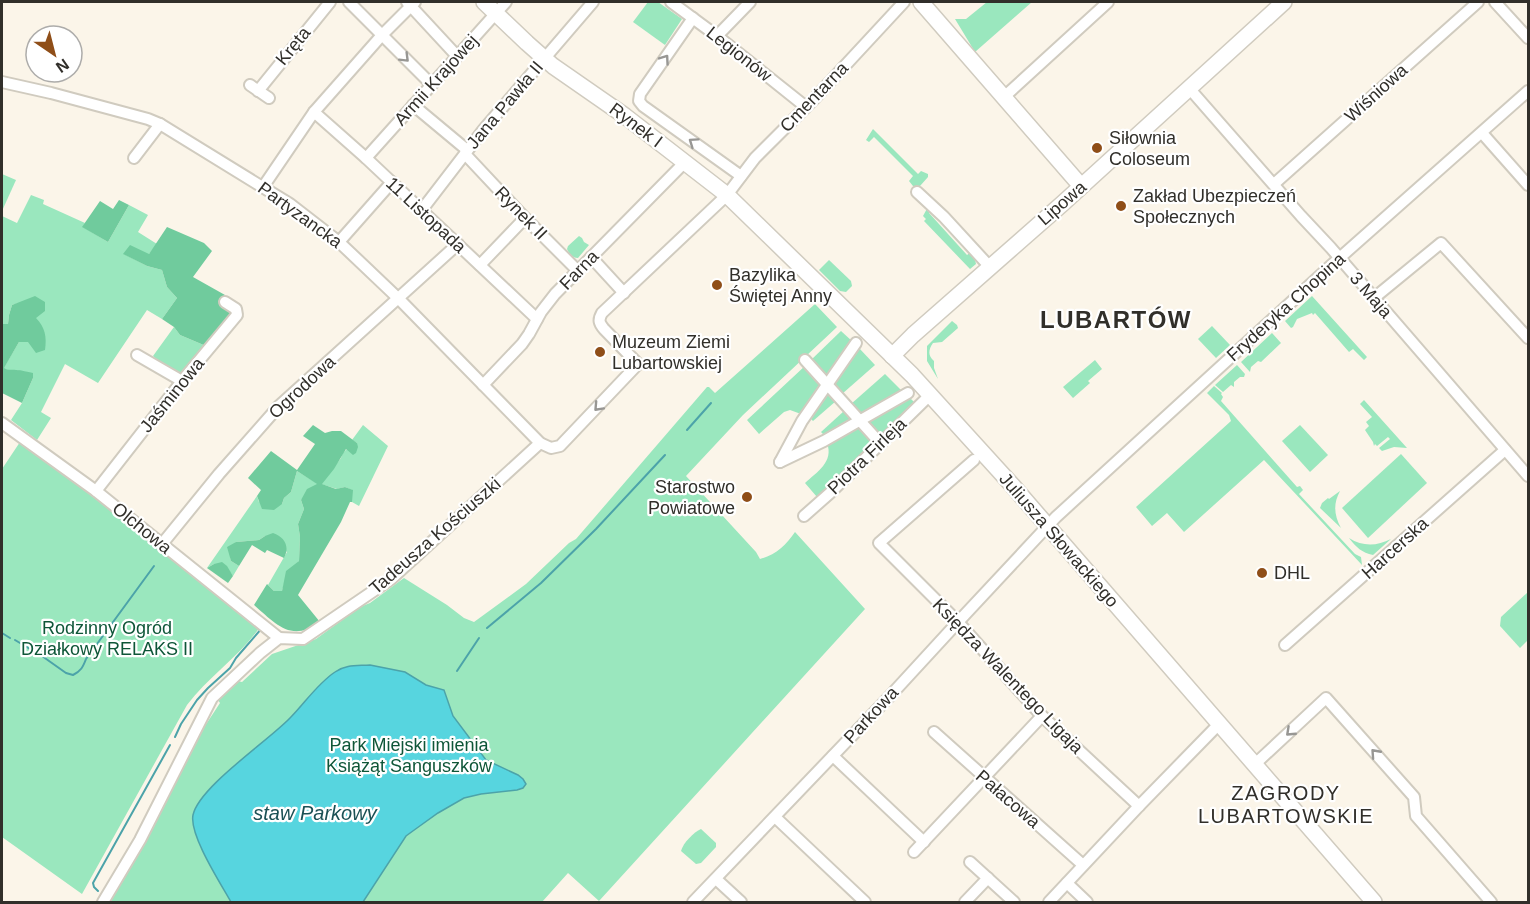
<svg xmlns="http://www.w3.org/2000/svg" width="1530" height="904" font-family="Helvetica,sans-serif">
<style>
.green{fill:#9ae7be}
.forest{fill:#70cb9d}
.water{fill:#57d5df;stroke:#4ca3a9;stroke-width:1.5}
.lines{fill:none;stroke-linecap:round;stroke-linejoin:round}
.stream{stroke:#4ca3a9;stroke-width:2}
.street-casing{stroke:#d0cbbf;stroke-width:14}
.secondary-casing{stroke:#d0cbbf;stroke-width:18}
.street{stroke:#fff;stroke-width:10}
.secondary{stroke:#fff;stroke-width:15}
.oneway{stroke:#989794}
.poi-dot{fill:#8f4e18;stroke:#fff;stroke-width:2}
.labels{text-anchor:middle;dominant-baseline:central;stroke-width:4.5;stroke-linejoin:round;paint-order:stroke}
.street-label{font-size:18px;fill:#312f2a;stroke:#fff}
.poi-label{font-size:18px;fill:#312f2a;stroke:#fff;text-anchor:start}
.park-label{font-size:18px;fill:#0e5638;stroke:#fff}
.neighbourhood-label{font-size:20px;letter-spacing:1.5px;fill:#312f2a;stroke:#fff}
.water-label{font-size:20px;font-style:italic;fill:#1b5155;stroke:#fff}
.district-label{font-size:24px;font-weight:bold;letter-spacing:1.5px;fill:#312f2a;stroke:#fff}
</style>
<rect width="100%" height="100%" fill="#fbf5e9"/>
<g class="green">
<polygon points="648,2 658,2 682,19 665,45 633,22"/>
<polygon points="987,2 1032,2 975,52 955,19 966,19"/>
<polygon points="873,129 918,174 921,171 928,174 928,177 920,186 913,186 909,181 913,176 874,137 869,142 866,140"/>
<polygon points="2,174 16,180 2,211"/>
<polygon points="31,195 44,200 43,204 85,223 83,227 108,242 129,205 148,215 138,232 157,244 149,254 124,254 147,266 162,270 167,287 177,298 162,319 147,310 98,383 65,364 41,412 51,418 37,440 11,420 22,403 33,378 17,370 8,370 3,369 19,342 28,342 19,303 12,305 9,315 8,324 2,324 2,216 17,223"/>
<polygon points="929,205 933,208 929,213 967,255 971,252 974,255 976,264 970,269 924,221 926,219 923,216"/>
<path d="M 579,236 L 582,238 L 584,242 L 589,245 L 578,258 C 573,258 569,254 567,249 L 568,246 Z"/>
<polygon points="829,260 851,281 852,286 846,292 840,291 819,270"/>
<polygon points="1312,296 1367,357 1364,360 1353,349 1349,352 1315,313 1313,315 1312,313 1297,319 1293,327 1291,328 1285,321"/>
<path d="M 815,304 L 837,327 L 743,415 L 686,476 L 756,552 L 760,559 C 776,555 786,545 795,532 L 865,609 L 599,901 L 568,873 L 542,902 L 108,902 L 151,831 L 158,812 L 197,738 L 220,703 L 218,700 L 238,681 L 242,682 L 272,654 L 316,639 L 360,607 L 370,603 L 404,578 L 447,605 L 464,618 L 474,622 L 526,584 L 569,543 L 576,539 L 707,387 L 709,387 L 715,393 Z"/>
<path d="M 952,321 L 957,325 L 958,328 L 942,342 L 933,343 C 928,350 928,356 934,361 L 934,368 L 938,379 L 927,361 L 927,346 Z"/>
<polygon points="1212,326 1230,345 1216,358 1198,339"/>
<path d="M 174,327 L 180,335 L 206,346 L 182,374 C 171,370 161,365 153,356 Z"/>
<polygon points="841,331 853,342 827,378 811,360"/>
<polygon points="1272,333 1281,343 1261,362 1258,361 1251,367 1250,372 1241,362"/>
<polygon points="859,348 875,365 842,394 832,383"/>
<polygon points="1095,360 1102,369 1088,381 1090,383 1073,398 1063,387"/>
<polygon points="806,365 823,385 801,414 790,410 784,412 759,434 747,420"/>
<polygon points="1237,365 1245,374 1244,377 1240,377 1234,382 1234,387 1231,385 1223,392 1215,385"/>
<polygon points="885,374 902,391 861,415 851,404"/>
<polygon points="1214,386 1222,393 1221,394 1223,397 1221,401 1297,487 1300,486 1303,490 1299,494 1355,554 1361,557 1362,565 1264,460 1184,532 1167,513 1152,526 1136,507 1231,421 1229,415 1207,393"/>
<polygon points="828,391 836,401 813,421 809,417"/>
<polygon points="908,396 916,404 880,438 866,422"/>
<polygon points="1364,400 1407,448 1394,447 1382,451 1379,448 1390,439 1388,437 1377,446 1375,444 1374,446 1373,442 1365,430 1369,426 1366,422 1372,417 1360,404"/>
<polygon points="844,411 852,420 825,436 821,432"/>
<path d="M 363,425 L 388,446 L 359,506 L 352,502 L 352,490 L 345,487 L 337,489 L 321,484 L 341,458 C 343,450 350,447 357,443 L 352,440 Z"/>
<path d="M 859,425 L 875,442 L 820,495 L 817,497 L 805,483 C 817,472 834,462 827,443 Z"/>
<polygon points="1300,425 1328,455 1310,472 1282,441"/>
<path d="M 20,442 L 81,487 L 260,627 C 240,656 208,677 187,705 L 82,894 L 2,837 L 2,469 Z"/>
<polygon points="1401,454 1427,483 1368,538 1342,508"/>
<polygon points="297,471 318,484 301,500 304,509 298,524 300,537 299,561 284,584 282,591 274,591 268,585 287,552 265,536 259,540 236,542 230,554 231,561 239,566 233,576 230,572 214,564 207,568 257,496 259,502 282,504 284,498 291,492"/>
<path d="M 1340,491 C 1333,504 1334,515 1341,528 L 1320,508 L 1322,503 L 1328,498 L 1329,499 Z"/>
<path d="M 1349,538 C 1363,547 1377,546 1391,539 L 1373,555 C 1362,553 1356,547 1349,538 Z"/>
<polygon points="1528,592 1528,640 1520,648 1500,626 1501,617"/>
<path d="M 701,829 L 716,843 L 716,847 L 701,863 L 696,864 L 681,851 C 683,843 694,832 701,829 Z"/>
</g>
<g class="forest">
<polygon points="119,200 129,205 108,242 82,227 100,201 113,209"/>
<polygon points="167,227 204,243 212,251 193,277 225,295 219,302 227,307 231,313 229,320 206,346 180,335 174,327 162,319 177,298 167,287 162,270 147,266 123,254 130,245 149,254"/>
<path d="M 35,296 L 45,302 L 45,311 L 36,318 C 45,327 47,337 45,350 L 36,353 L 28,342 L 19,342 L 4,368 C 9,371 11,369 16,370 C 22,370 27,372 33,373 L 33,378 L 22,403 L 2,393 L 2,324 L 8,324 L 9,315 L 12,305 Z"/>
<path d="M 313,425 L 325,433 L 332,431 L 341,431 L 357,443 L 358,447 L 356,453 L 353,455 L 346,449 L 334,469 L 322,484 L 336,489 L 345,487 L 353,490 L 352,502 L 350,502 L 341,522 L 298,595 L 320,622 C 291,643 276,624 254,605 L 267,584 L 274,591 L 282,591 L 286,571 L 299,561 L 300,537 L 298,524 L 304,509 L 301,500 L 307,489 L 317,484 L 297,471 L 291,492 L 284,498 L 282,504 L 274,510 L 262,509 L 257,496 L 261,490 L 248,478 L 271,451 L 297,470 L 315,444 L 303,436 Z"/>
<path d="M 273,533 C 285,537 290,547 284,558 L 267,550 L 265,553 L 252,545 L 239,566 L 231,561 L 227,547 L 236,542 L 259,540 L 265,536 Z"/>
<polygon points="222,562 227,566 233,576 228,583 207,568 214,564"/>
</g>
<path class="water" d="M 370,665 L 405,672 L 426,685 L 444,690 L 453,716 L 486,760 L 518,775 L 523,779 L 526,784 L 523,788 L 517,790 L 481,794 L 464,798 L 438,813 L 417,828 L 406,836 L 363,902 L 231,902 C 221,884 189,835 193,815 C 199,787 268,741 290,718 C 305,703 317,684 335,672 C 346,664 358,666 370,665 Z"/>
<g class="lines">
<g class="stream">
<polyline points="687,430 711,403"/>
<polyline points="487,628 541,583 596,529 665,455"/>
<polyline points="2,633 10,638"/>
<polyline points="15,640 35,652"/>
<path d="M 42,656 L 66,673 L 73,675 C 81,671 83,667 86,659 L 154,566"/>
<polyline points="457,671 479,638"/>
<polyline points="175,737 181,724 197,700 208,688 230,668 236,658 262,628"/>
<polyline points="98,891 94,887 93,883 170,745"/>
</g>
<defs>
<g id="street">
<polyline points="349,2 431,84"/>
<polyline points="407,2 457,56"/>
<polyline points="671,2 717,36 806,107"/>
<polyline points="1495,2 1528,38"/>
<polyline points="693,18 640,94 639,101 643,106 741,176"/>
<polyline points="717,36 750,2"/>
<path d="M 2,82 L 51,93 L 148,119 L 160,124 L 290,204 L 339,242 L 399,299 L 540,443 L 551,448 L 560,446 L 638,364 L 604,329 C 599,323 598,320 602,313 L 727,195 L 755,158 L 815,98 L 904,2"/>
<polyline points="250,85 269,98"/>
<polyline points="1189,88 1301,216 1331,248 1528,476"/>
<polyline points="258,91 330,2"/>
<polyline points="1004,97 1108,2"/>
<polyline points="413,105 467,150"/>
<polyline points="314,112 366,158 537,319"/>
<polyline points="1482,133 1528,185"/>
<polyline points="465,154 525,218 578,271"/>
<polyline points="134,158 160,124"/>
<polyline points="366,158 506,2"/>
<polyline points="1274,184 1478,2"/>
<polyline points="263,187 314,112 382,35 415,2"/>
<polyline points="917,192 944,217 990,267"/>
<polyline points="421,211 484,129 593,2"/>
<polyline points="339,242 392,182"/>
<polyline points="591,257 624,293"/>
<polyline points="480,265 525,218"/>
<polyline points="1374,298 1441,243 1528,338"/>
<polyline points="137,355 182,381"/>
<polyline points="805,360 881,444"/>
<polyline points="483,385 522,344 529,334 541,312 555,294 684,163"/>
<polyline points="2,423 96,491 279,638"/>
<polyline points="974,460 879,543 958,622 1042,716 1139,806"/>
<polyline points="780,462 824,441 908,393"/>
<polyline points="780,462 802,421 856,343"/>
<polyline points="96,491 182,381 237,315 236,309 225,302"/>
<polyline points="804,516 830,493 930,395"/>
<polyline points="162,544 219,474 279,406 458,244"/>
<polyline points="1285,645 1505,450"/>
<polyline points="934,732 1083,865"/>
<polyline points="833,756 924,842"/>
<polyline points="1254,765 1326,698 1414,797 1416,816 1491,902"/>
<polyline points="775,817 865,902"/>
<polyline points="914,852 1042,716"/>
<polyline points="970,862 1014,902"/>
<polyline points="716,879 741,902"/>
<polyline points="1067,883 1087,902"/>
<polyline points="103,902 140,840 212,698 260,653 279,638 303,639 391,579 540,443"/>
<polyline points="693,902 890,696 958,622 1056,517 1335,262 1528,91"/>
<polyline points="965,902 988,878"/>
<polyline points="1049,902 1139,806 1219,724"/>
</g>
<g id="secondary">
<polyline points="484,2 527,43 553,66 625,116 727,195 912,375 1012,485 1374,902"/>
<polyline points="921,2 1081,186"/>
<polyline points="892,356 913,335 1062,204 1284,2"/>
</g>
</defs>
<use href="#street" class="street-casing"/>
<use href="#secondary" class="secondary-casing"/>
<use href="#street" class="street"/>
<use href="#secondary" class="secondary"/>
</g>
<defs><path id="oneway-chevron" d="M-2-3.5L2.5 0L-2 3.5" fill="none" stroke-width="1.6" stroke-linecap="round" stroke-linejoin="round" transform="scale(1.5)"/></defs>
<g class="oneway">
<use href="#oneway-chevron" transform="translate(405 58) rotate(45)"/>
<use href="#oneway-chevron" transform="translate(665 59) rotate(-55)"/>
<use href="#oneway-chevron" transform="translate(693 142) rotate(-145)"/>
<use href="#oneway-chevron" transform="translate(598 407) rotate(133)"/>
<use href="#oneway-chevron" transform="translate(1290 732) rotate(137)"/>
<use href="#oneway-chevron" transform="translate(1375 753) rotate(-132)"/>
</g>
<g class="poi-dot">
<circle cx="1097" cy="148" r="6"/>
<circle cx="1121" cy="206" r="6"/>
<circle cx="717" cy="285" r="6"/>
<circle cx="600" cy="352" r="6"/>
<circle cx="747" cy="497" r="6"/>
<circle cx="1262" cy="573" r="6"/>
</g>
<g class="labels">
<g class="street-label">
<text transform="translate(293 46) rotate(-51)">Kręta</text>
<text transform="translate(739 54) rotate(38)">Legionów</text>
<text transform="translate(436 80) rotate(-48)">Armii Krajowej</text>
<text transform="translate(1376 93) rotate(-42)">Wiśniowa</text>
<text transform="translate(814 97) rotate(-46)">Cmentarna</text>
<text transform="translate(505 105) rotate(-50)">Jana Pawła II</text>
<text transform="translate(636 125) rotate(37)">Rynek I</text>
<text transform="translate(1062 203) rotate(-41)">Lipowa</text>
<text transform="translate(521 213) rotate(46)">Rynek II</text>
<text transform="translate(300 215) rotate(36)">Partyzancka</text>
<text transform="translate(426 215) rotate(43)">11 Listopada</text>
<text transform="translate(579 270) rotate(-46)">Farna</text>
<text transform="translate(1371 295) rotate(49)">3 Maja</text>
<text transform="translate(1286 307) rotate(-42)">Fryderyka Chopina</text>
<text transform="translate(302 387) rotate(-43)">Ogrodowa</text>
<text transform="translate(172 395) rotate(-51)">Jaśminowa</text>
<text transform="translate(867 456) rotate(-44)">Piotra Firleja</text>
<text transform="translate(142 528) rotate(39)">Olchowa</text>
<text transform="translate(435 536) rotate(-41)">Tadeusza Kościuszki</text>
<text transform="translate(1059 540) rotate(49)">Juliusza Słowackiego</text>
<text transform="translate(1395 548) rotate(-42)">Harcerska</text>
<text transform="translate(1008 676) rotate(46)">Księdza Walentego Ligaja</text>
<text transform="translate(871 715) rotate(-47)">Parkowa</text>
<text transform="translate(1008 799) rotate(41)">Pałacowa</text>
</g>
<g class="poi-label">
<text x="1109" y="138">Siłownia<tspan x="1109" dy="21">Coloseum</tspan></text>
<text x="1133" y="196">Zakład Ubezpieczeń<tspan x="1133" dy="21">Społecznych</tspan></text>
<text x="729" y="275">Bazylika<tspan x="729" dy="21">Świętej Anny</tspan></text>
<text x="612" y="342">Muzeum Ziemi<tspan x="612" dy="21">Lubartowskiej</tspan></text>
<text x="735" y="487" text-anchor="end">Starostwo<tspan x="735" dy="21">Powiatowe</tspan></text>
<text x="1274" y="573">DHL</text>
</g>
<g class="park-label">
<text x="107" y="628">Rodzinny Ogród<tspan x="107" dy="21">Działkowy RELAKS II</tspan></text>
<text x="409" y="745">Park Miejski imienia<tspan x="409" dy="21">Książąt Sanguszków</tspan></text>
</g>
<g class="neighbourhood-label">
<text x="1286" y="793">ZAGRODY<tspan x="1286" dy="23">LUBARTOWSKIE</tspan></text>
</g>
<g class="water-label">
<text x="315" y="813">staw Parkowy</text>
</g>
<g class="district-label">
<text x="1116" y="319">LUBARTÓW</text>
</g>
</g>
<rect width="1530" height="904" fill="none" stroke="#312f2a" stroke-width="6"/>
<g transform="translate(54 54) rotate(145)"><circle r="28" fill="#ffffff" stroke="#adacaa" stroke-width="1.5"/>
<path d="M0-4.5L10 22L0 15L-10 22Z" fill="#8f4e18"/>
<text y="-9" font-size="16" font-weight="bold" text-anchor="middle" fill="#312f2a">N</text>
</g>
</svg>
